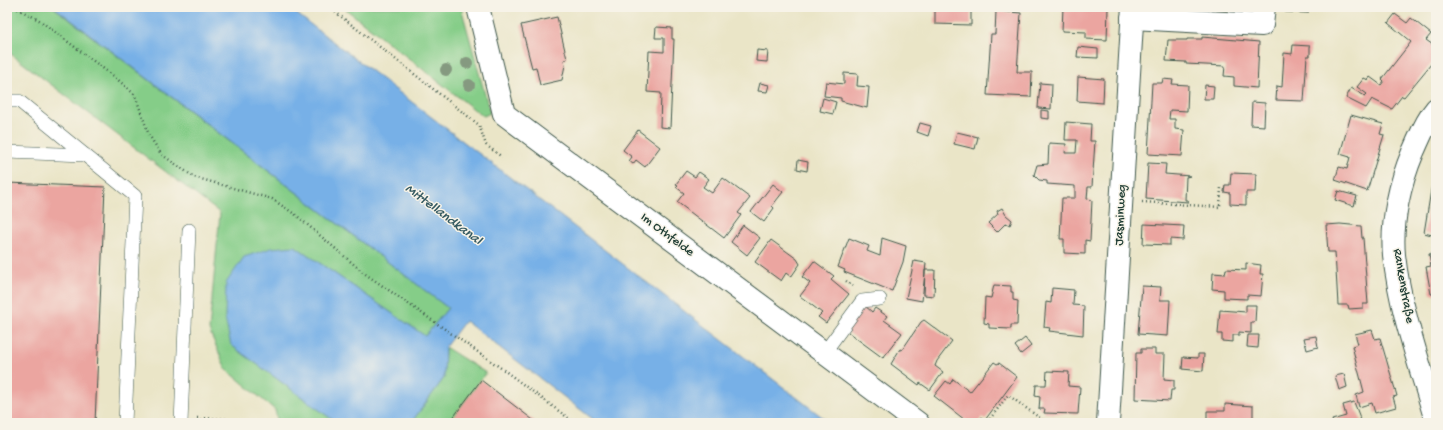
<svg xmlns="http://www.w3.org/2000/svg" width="1443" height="430" font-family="'Gochi Hand',sans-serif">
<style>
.green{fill:#85cd88;stroke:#52855e}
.water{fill:#77b0e7;stroke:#4b768e}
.building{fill:#eba5a0}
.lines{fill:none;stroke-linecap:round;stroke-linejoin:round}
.service-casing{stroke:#3d564a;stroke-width:14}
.minor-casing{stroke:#3d564a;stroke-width:24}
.path{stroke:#3d564a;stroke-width:2.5;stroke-dasharray:1 3;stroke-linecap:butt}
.service{stroke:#fff;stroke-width:13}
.minor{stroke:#fff;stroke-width:22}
.tree{fill:#859980}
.labels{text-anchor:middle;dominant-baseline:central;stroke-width:3;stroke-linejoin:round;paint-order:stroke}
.street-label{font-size:13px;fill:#1f3d34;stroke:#f7f3e8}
.water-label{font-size:14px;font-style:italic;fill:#355a61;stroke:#f7f3e8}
</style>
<rect width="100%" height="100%" fill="#f7f3e8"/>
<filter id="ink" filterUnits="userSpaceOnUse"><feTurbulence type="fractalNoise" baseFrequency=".025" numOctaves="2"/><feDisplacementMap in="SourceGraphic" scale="8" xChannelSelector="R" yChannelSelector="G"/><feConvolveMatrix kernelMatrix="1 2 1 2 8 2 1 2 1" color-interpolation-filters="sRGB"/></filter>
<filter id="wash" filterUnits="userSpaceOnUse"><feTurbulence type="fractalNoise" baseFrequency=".012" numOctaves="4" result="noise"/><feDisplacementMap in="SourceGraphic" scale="16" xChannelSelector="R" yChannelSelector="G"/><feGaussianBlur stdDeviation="0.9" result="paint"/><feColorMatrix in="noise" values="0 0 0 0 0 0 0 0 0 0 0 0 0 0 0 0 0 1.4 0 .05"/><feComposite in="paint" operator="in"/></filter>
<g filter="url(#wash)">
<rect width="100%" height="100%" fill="#eae5c7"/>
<g class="green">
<polygon points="7,7 53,7 448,308 425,336 295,246 231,345 337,423 278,423 275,410 226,369 209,330 220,213 7,51"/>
<polygon points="343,7 461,7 490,113 484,116 480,114"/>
<polygon points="445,347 486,373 449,423 411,423 444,378"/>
</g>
<polygon class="water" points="54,7 288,7 830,423 598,423 465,321 445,347 444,378 411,423 337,423 231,345 225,318 226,283 244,257 271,248 295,246 425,336 448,308"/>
<g id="blocks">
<g class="building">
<polygon points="935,7 971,7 971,25 935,24"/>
<polygon points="1063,7 1108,8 1107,40 1086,39 1086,32 1062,31"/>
<polygon points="1285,7 1308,7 1308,13 1285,12"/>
<polygon points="996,11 1021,13 1017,72 1032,72 1031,97 987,95 991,34 995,34"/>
<polygon points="1395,14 1407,23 1411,18 1431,34 1426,40 1436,47 1436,58 1404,97 1402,96 1392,109 1372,99 1366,108 1346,98 1351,88 1365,96 1367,94 1357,87 1364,78 1368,80 1370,77 1381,85 1384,81 1382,79 1411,42 1388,23"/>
<polygon points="557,17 567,59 564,60 565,65 562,80 540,85 536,67 532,68 521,25"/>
<polygon points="656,27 672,28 672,39 674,39 670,128 660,127 661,93 647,92 649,51 664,52 664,38 655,38"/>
<polygon points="1202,37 1259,42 1257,88 1234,86 1234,77 1224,76 1225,66 1186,64 1186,62 1166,61 1168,40 1187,40 1187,39 1202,39"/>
<polygon points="1293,45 1310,46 1310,56 1307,56 1304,101 1276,100 1277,86 1282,87 1284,53 1292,54"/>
<polygon points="1078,47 1098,49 1098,58 1077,57"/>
<polygon points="757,50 768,51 767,62 756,61"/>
<polygon points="844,73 858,74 857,86 869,87 867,108 841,101 841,98 824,96 826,82 844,84"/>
<polygon points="1078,77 1104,79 1103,103 1077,101"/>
<polygon points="1163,79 1173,80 1172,84 1188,85 1187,111 1170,110 1169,119 1175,119 1175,129 1184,130 1182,156 1148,154 1152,83 1162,83"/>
<polygon points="760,83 769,85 767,92 758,91"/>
<polygon points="1040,83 1052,84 1051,109 1038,108"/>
<polygon points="1205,85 1214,86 1213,99 1204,99"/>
<polygon points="823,98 836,102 833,114 820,111"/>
<polygon points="1252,102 1265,103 1264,126 1251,125"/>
<polygon points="1041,110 1049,111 1049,119 1041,118"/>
<polygon points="1351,115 1383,124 1380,134 1384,135 1367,191 1335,180 1339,167 1347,169 1350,157 1340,154"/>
<polygon points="1066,122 1091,124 1090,141 1095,141 1092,187 1088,187 1087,199 1092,200 1090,241 1085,240 1085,254 1064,253 1064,239 1060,239 1062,198 1075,198 1075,186 1047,184 1047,181 1039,180 1034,175 1037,165 1048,164 1049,143 1066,144 1065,153 1076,153 1077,140 1065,140"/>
<polygon points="920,123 931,126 928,136 917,132"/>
<polygon points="638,130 660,147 645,167 636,160 633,164 629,161 632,157 623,150"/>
<polygon points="957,132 978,137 975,149 954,144"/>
<polygon points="798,160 808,162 807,171 797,169"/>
<polygon points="1148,163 1166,164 1165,174 1190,176 1186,177 1185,200 1188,200 1188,202 1146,199"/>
<polygon points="686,171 695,177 699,172 709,179 703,187 712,193 723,178 750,198 738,213 741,215 724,238 677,202 684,193 676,187 678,185 676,184"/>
<polygon points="1231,173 1256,174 1255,192 1246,192 1246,205 1230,204 1230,193 1224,192 1225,185 1230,185"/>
<polygon points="1433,178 1436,179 1436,236 1424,233"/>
<polygon points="7,183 105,187 95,423 7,423"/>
<polygon points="773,184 783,192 772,206 774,208 764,222 751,212"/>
<polygon points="1338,191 1357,196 1354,206 1335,200"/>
<polygon points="1002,208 1006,215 1012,220 1010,225 1006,223 997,232 988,223 998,214 997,211"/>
<polygon points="1144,224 1184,226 1183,240 1170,239 1170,245 1143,244"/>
<polygon points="1340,224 1361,226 1362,238 1363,238 1368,304 1363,304 1363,308 1349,309 1348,305 1338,305 1335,252 1328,252 1326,225"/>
<polygon points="743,225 760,238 747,255 731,242"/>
<polygon points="849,238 869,246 867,251 880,256 882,238 906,246 903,262 892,291 844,272 845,270 838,267"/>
<polygon points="771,240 797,259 800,264 791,277 786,273 781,281 755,262"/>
<polygon points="1436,253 1436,294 1431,294 1426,267 1431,266 1429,254"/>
<polygon points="814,261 834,276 831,279 849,294 826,323 818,317 822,313 800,296 810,283 802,277"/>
<polygon points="914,261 926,263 922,301 906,298"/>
<polygon points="1246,263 1261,265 1260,274 1263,274 1261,296 1247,295 1247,299 1224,298 1224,290 1212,289 1213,273 1225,274 1226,269 1246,270"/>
<polygon points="925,270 935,270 934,296 924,295"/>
<polygon points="994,285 1011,286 1011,292 1013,292 1013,300 1018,301 1017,325 1011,325 1011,329 989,328 989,324 984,323 985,297 991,298"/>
<polygon points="1142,286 1161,287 1160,300 1170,300 1168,336 1138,334"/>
<polygon points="1052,288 1074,290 1073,305 1084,306 1083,335 1049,331 1050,328 1044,327 1046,302 1051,303"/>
<polygon points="864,305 872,312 875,308 887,316 884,320 902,333 883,358 845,330"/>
<polygon points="1246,305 1256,305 1255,322 1251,322 1251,333 1239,332 1239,335 1233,335 1233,342 1222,341 1222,334 1218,334 1220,310 1246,312"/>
<polygon points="924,320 952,341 937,361 935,366 943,372 930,390 920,383 919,385 891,364 900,349 902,350 921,322"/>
<polygon points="1372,330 1375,339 1380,338 1397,396 1393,397 1396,407 1375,413 1372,403 1359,407 1356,395 1364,392 1352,346 1358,344 1355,334"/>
<polygon points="1248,335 1259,335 1258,348 1247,347"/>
<polygon points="1316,336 1318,347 1307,350 1304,338"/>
<polygon points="1025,338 1031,346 1021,354 1015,346"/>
<polygon points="1141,349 1155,349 1155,354 1165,354 1164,379 1174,380 1174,390 1171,390 1170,401 1135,399 1136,353 1141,353"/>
<polygon points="1198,354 1204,354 1203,371 1182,369 1183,357 1198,358"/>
<polygon points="994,362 997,364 999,363 1017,377 985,420 982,417 978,423 969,423 934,396 946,381 950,384 953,379 970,392"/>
<polygon points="1047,371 1069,372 1068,386 1080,387 1078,414 1044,413 1045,409 1039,409 1040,397 1035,396 1036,385 1046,385"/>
<polygon points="1344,374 1347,387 1339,390 1335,376"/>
<polygon points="481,380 537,423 449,423"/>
<polygon points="1354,402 1362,423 1333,423 1332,420 1346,416 1343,405"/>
<polygon points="1225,404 1253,406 1253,421 1238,420 1238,423 1207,423 1207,411 1225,411"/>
</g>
</g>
</g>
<g filter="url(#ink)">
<use href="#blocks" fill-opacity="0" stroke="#3d564a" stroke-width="1"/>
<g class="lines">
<defs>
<g id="service">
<polyline points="7,101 19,101 135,196 125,423"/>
<polyline points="7,152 85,155"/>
<polyline points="824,353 862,301 880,299"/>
<polyline points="181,423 189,230"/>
</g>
<g id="minor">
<polyline points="478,7 504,114 918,423"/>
<polyline points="1132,18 1262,25 1264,7"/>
<path d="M 1436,109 C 1425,122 1420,137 1413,152 C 1400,183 1391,221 1394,255 C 1400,310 1421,368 1436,421"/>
<polyline points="1108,423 1133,7"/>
</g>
</defs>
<use href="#service" class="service-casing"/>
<use href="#minor" class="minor-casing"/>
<g class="path">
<polyline points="14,7 39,20 116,78 135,95 149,135 161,154 194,177 272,199 296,215 364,273 501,368 575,423"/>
<polyline points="329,7 479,125 486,145 502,157"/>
<polyline points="1142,202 1220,207 1221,187"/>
<polyline points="846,281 853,286"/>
<polyline points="197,418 227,419"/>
<polyline points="990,419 1008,395 1044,421 1077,423"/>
</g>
<use href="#service" class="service"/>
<use href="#minor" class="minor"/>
</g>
<g class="tree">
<circle cx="467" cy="63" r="6"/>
<circle cx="446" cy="70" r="6"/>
<circle cx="469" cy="85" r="6"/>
</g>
</g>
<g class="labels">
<g class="street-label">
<text transform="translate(1121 215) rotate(-87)">Jasminweg</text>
<text transform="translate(667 235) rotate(37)">Im Othfelde</text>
<text transform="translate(1403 286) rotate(80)">Rankenstraße</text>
</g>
<g class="water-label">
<text transform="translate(443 215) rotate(37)">Mittellandkanal</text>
</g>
</g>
<rect width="1443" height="430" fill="none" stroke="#f7f3e8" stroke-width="24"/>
</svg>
